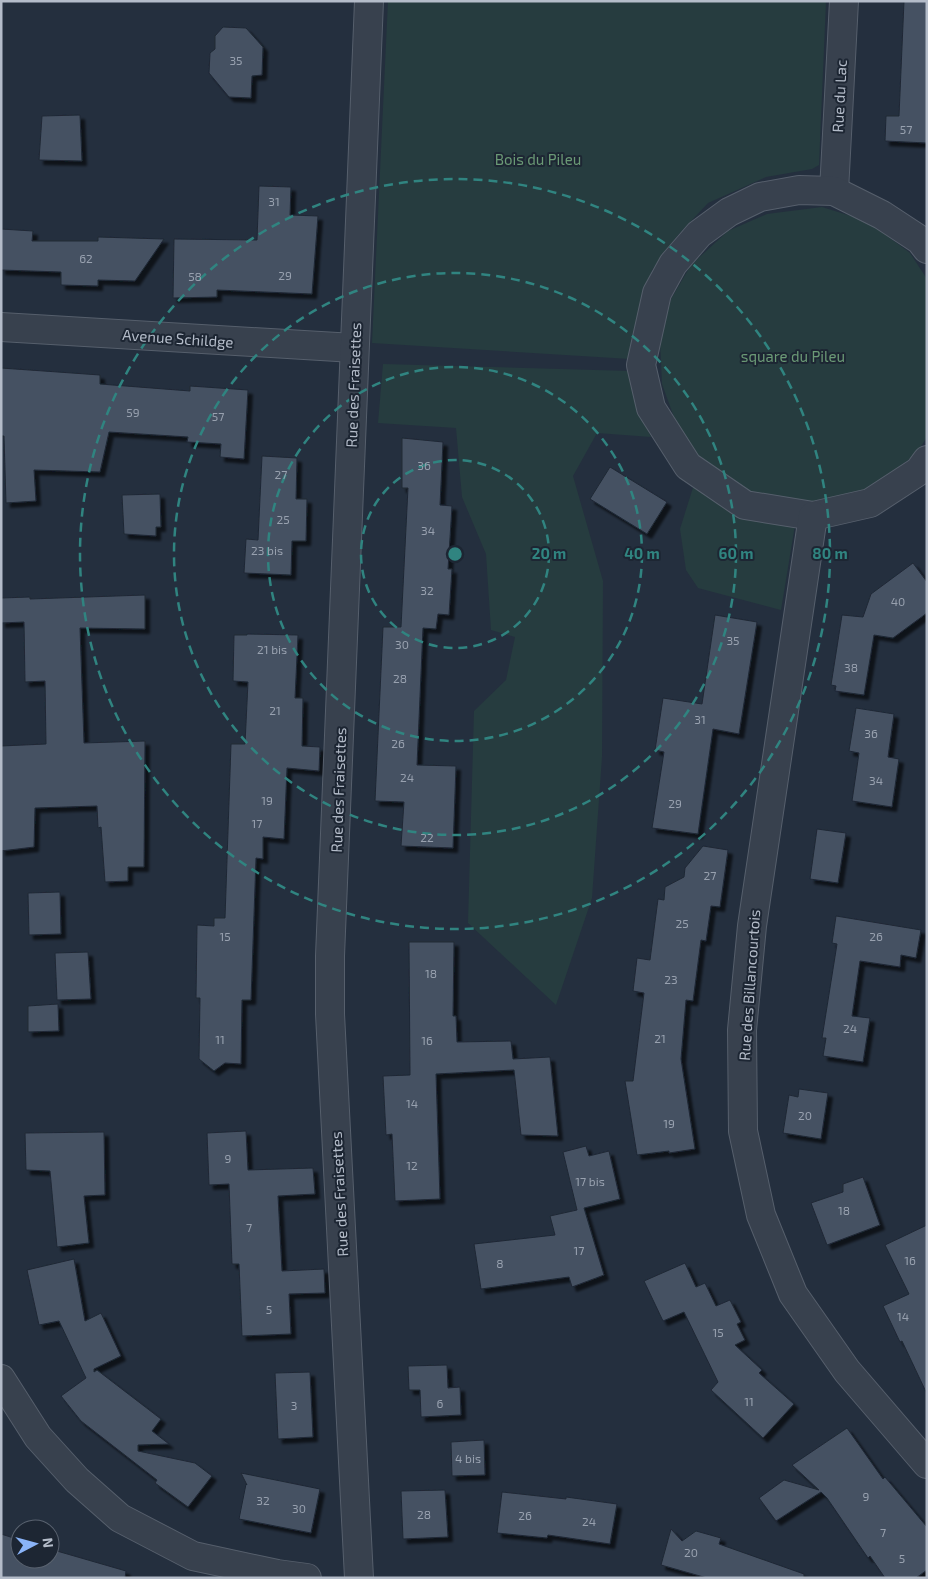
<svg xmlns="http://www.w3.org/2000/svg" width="928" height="1579" font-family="'Exo 2',sans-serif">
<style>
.green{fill:#263c3f}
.building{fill:#455162;stroke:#1f2835;filter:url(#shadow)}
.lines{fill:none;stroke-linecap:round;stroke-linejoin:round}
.minor-casing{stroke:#565f6c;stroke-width:30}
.minor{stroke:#38414e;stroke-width:28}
.ring{fill:none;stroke:#308480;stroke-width:2.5;stroke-dasharray:9 6}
.labels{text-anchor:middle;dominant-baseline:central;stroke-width:4;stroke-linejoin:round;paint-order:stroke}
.number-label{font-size:12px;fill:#98a1af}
.street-label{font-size:15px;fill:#b4bcc9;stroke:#1d2633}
.park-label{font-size:15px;fill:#6b9a76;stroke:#1d2633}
.centre{fill:#308480;stroke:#1d2633;stroke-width:2.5}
.ring-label{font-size:15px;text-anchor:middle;font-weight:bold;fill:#308480;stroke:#1d2633;stroke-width:4;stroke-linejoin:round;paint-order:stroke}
</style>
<defs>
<filter id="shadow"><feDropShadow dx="4.5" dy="4.5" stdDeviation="1" flood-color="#0009"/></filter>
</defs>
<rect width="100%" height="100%" fill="#242f3e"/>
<g class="green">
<polygon points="388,1 826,1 819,165 812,169 766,177 708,203 678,235 652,270 641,303 630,359 372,343"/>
<polygon points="822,207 867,221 910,253 927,279 927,437 916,454 870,489 810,504 745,490 698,456 679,431 662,384 660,341 671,299 691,265 728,231 767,214"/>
<polygon points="383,364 630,371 640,414 651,437 597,433 573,476 603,581 602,757 592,898 556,1005 468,923 474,711 506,680 515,637 491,630 486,554 462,497 456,428 378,423"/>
<polygon points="696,478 796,519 781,610 698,588 686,570 680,529"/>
</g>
<g class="building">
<polygon points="904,1 927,1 927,143 885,141 886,116 899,116"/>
<polygon points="223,27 246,28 263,47 262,75 252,76 251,98 229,97 209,73 210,53 215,49 215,36"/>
<polygon points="80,115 82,161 39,160 42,116"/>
<polygon points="259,186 291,187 290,215 318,216 312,294 217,290 217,297 173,298 174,239 257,240"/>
<polygon points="1,229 33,231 32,241 98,241 98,237 164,239 135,281 98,280 98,286 61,285 61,272 1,270"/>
<polygon points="1,368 100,375 100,384 190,391 190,386 248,390 244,459 220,457 221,444 187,442 188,437 109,432 100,472 34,470 36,501 6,503 4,436 1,436"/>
<polygon points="402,438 443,442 440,505 452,506 448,569 452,569 449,615 438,614 436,629 423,628 417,765 456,766 453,848 401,846 404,802 375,801 383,627 401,627 408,488 402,488"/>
<polygon points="262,456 297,458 296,499 307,499 306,541 292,541 291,575 244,573 246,539 258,540"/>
<polygon points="610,467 667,502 647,534 590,499"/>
<polygon points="160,494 161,527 156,527 156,536 124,534 122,495"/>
<polygon points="913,563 927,582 927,613 893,638 874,635 864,695 835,691 836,686 831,685 842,615 863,617 871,594"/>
<polygon points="145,595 145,629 80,628 84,743 145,741 144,867 128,867 128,881 105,882 101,827 98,828 97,806 35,808 34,847 1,851 1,746 46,744 45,681 25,682 24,622 1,623 1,598 30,597 30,599"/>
<polygon points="715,615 757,622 739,734 713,729 698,834 652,828 664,752 655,750 663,698 702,704"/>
<polygon points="247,634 298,635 295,698 303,698 302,746 320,747 319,771 287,768 284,839 263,837 263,859 256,858 251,1000 242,1000 241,1064 225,1063 214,1071 199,1059 200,998 196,998 197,925 214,926 214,918 225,918 231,744 245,744 248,682 233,681 234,635 247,635"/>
<polygon points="856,708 894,714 888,757 899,759 892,807 852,801 859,753 849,751"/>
<polygon points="817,829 846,833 838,883 810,879"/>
<polygon points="703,846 728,850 720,907 711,906 706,941 701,940 693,1001 686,1000 681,1059 695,1149 669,1153 669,1151 637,1155 625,1081 633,1081 644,993 633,991 637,958 650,960 658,899 664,900 665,887 684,877 685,868"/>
<polygon points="60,892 61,934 29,935 28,893"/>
<polygon points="836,916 921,930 916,958 901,955 900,967 860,961 852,1016 870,1018 863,1062 823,1056 826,1038 822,1038 837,944 832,943"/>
<polygon points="409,942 454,942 453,1016 456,1016 457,1042 511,1041 513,1059 550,1057 558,1136 521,1135 514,1070 436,1074 440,1199 395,1201 392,1134 386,1135 383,1076 410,1075"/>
<polygon points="88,952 91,999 57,1000 55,953"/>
<polygon points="58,1004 59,1031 28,1032 28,1006"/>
<polygon points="799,1089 828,1093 821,1139 783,1133 789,1095 798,1097"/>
<polygon points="246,1131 248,1170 313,1168 315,1194 278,1196 282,1271 324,1269 325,1293 289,1294 291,1334 242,1336 239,1264 232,1264 229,1184 209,1185 207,1133"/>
<polygon points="104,1132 105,1195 84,1196 89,1243 57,1247 50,1171 26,1170 25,1133"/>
<polygon points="586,1146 589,1156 609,1151 620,1199 584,1208 604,1275 572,1287 569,1277 481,1289 474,1244 555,1235 550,1216 577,1210 563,1152"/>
<polygon points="863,1177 880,1225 827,1245 811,1203 843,1192 843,1184"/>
<polygon points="927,1225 927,1394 902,1341 900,1342 883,1306 909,1294 885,1245"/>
<polygon points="74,1259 85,1321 101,1313 121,1356 94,1369 94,1372 97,1370 161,1419 152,1431 169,1444 138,1445 138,1451 195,1463 212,1476 188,1507 155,1483 157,1480 81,1421 61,1396 86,1378 59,1321 39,1325 27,1270"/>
<polygon points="685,1263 696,1287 705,1283 716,1306 730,1300 741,1322 737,1324 745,1340 735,1345 762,1370 759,1373 794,1404 763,1438 711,1390 718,1382 684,1312 663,1321 644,1281"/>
<polygon points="447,1365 448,1388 460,1387 461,1415 421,1417 420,1390 409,1390 408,1366"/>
<polygon points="310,1372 313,1437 278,1439 275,1373"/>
<polygon points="847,1428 883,1479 885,1477 927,1527 927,1570 916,1578 885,1578 870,1556 868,1558 827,1498 821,1492 776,1521 759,1498 784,1480 819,1490 792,1465"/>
<polygon points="484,1440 485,1475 452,1476 451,1442"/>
<polygon points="241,1473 320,1489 311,1533 239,1519 246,1484 247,1485"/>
<polygon points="445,1490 448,1537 403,1539 401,1491"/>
<polygon points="502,1492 566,1499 566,1497 617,1504 610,1544 548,1535 547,1538 497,1533"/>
<polygon points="671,1529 682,1541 696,1531 721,1538 719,1544 804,1574 804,1578 707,1578 661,1565"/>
<polygon points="1,1534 20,1540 20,1559 50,1559 50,1549 126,1571 125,1578 1,1578"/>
</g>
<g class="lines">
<defs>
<g id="minor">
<polyline points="834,191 844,1"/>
<polyline points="927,249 920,240 882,215 834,191 799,190 760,197 729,212 699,234 673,264 657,293 641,365 651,408 688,466 745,505 813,516 870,503 919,471 927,460"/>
<polyline points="1,327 354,348"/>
<polyline points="813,516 752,926 742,1030 743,1131 761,1215 793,1294 847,1371 927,1464"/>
<polyline points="1,1379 38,1437 77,1480 120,1518 193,1556 277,1574 307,1578"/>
<polyline points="359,1578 330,1014 330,956 369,1"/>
</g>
</defs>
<use href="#minor" class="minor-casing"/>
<use href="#minor" class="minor"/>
</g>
<g class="ring">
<circle cx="455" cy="554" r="94"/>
<circle cx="455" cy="554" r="187"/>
<circle cx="455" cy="554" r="281"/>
<circle cx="455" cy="554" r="375"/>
</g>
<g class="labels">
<g class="number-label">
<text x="236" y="60">35</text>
<text x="906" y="129">57</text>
<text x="274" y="201">31</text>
<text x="86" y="258">62</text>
<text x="285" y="275">29</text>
<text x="195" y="276">58</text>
<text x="133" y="412">59</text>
<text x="218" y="416">57</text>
<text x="424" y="465">36</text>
<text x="281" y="474">27</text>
<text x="283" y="519">25</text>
<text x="428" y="530">34</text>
<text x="267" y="550">23 bis</text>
<text x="427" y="590">32</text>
<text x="898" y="601">40</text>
<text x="733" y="640">35</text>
<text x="402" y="644">30</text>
<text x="272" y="649">21 bis</text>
<text x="851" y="667">38</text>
<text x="400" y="678">28</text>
<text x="275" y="710">21</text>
<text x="700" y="719">31</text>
<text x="871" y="733">36</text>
<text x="398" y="743">26</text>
<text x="407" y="777">24</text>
<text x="876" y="780">34</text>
<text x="267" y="800">19</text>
<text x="675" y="803">29</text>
<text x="257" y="823">17</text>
<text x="427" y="837">22</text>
<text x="710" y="875">27</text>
<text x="682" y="923">25</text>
<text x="225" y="936">15</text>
<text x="876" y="936">26</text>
<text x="431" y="973">18</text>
<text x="671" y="979">23</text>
<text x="850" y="1028">24</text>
<text x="660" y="1038">21</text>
<text x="220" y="1039">11</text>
<text x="427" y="1040">16</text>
<text x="412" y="1103">14</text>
<text x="805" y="1115">20</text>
<text x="669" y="1123">19</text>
<text x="228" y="1158">9</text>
<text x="412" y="1165">12</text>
<text x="590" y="1181">17 bis</text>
<text x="844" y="1210">18</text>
<text x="249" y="1227">7</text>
<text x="579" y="1250">17</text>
<text x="910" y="1260">16</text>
<text x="500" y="1263">8</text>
<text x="269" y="1309">5</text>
<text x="903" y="1316">14</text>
<text x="718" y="1332">15</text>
<text x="749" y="1401">11</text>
<text x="440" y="1403">6</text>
<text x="294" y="1405">3</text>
<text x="468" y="1458">4 bis</text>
<text x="866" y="1496">9</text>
<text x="263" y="1500">32</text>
<text x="299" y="1508">30</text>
<text x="424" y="1514">28</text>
<text x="525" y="1515">26</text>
<text x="589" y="1521">24</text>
<text x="883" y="1532">7</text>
<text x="691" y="1552">20</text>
<text x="902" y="1558">5</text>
</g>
<g class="street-label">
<text transform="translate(839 96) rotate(-87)">Rue du Lac</text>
<text transform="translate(178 338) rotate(4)">Avenue Schildge</text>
<text transform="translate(353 385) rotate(-88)">Rue des Fraisettes</text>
<text transform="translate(338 790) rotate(-88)">Rue des Fraisettes</text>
<text transform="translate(749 985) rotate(-86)">Rue des Billancourtois</text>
<text transform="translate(339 1194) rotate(-93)">Rue des Fraisettes</text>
</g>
<g class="park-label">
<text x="538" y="159">Bois du Pileu</text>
<text x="793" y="356">square du Pileu</text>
</g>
</g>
<circle cx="455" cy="554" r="8" class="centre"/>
<g class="ring-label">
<text x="549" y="559">20 m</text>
<text x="642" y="559">40 m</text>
<text x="736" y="559">60 m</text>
<text x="830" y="559">80 m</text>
</g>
<rect width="928" height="1579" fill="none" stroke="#b4bcc9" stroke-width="5"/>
<g transform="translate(35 1544) rotate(84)"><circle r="24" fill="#1d2633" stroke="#59626f"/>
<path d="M0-4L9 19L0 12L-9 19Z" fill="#8ab4f8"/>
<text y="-8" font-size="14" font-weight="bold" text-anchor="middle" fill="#b4bcc9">N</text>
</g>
</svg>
